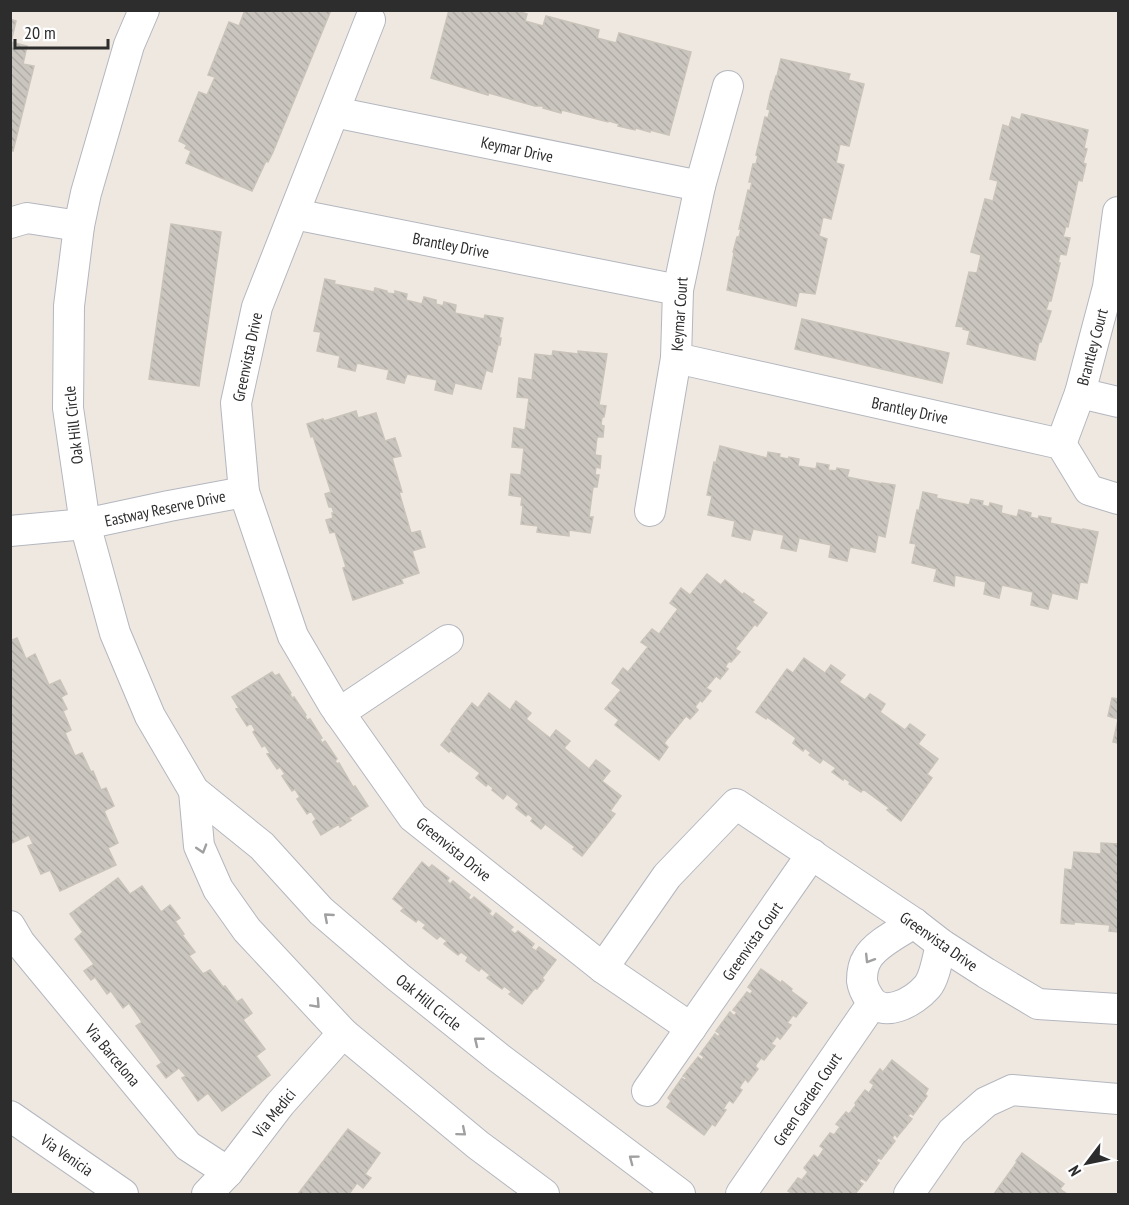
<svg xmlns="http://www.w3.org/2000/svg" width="1129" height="1205" font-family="'PT Sans Narrow',sans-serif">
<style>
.building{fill:url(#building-back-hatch);stroke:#c9c3ba;stroke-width:1.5}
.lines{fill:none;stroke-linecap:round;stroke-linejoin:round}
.minor-casing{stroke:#b4b7bf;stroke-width:32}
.minor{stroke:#fff;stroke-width:30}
.oneway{stroke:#a0a0a0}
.labels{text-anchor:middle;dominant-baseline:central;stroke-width:4.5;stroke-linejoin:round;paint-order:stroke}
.street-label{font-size:16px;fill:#2d2d2d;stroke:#fff}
</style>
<defs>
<pattern id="building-back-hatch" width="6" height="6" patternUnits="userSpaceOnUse" patternTransform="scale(1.5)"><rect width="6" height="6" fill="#cac6bf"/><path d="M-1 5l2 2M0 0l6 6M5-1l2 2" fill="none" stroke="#aeaaa4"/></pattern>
</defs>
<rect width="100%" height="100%" fill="#eee8e1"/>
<g class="building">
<polygon points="245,10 331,10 273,152 268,162 266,161 252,191 186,163 191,151 185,148 187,145 179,141 199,92 207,95 215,77 208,75 229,22 239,26"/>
<polygon points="449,10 514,10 527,14 525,21 543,26 546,16 599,30 597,38 616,43 619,33 691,52 669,135 650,130 650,132 636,128 635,130 618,126 619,124 609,121 608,122 562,110 561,113 543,108 544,106 535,106 489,93 488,95 431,78"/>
<polygon points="10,19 16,21 11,42 27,46 23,64 34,66 13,151 10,150"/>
<polygon points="781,59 850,74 848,80 864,84 849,146 840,144 836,163 844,165 831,219 823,217 819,236 827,239 815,294 799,292 796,306 727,290 734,253 733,252 737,237 739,237 741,229 739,229 748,190 750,191 752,182 749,182 753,164 756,164 758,156 756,155 765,117 768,118 770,110 767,109 771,91 772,91 776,76 777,76"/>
<polygon points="1022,114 1088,130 1084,148 1087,149 1083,163 1086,164 1082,181 1078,180 1068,227 1066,226 1063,237 1070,238 1066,255 1060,254 1058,263 1060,263 1051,301 1049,301 1046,310 1051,311 1041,342 1039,342 1035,360 967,344 970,331 963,329 964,327 956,326 969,272 977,273 981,255 971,252 985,199 993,201 998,181 990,179 1003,125 1009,127 1012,117 1020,120"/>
<polygon points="171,224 221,232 199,386 149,379"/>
<polygon points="325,279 335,281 334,284 374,292 375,288 387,291 387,293 395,294 395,291 407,294 406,300 422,304 424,297 436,300 436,304 443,306 444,302 456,305 455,313 484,319 485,315 503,318 499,338 501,338 500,345 498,345 492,372 486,370 481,389 455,383 452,394 435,390 437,380 407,374 404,383 387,379 389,370 357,363 355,371 338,367 340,356 317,351 321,332 314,331"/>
<polygon points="802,319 949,353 942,383 795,349"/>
<polygon points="553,351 578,354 578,351 607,354 599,405 606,406 604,417 602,417 601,425 604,426 603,437 597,437 595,455 601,456 600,468 596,467 595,475 599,475 597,487 593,487 589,517 593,517 590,533 569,530 569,536 537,532 538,526 521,524 523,506 521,505 522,497 509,495 511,474 521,475 524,448 512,447 514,428 525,430 529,398 517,397 519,378 532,380 535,354 552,356"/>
<polygon points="356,411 358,418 376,413 385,441 395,438 401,456 392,458 402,492 399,492 411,533 420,531 425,547 412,551 419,573 401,579 403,583 353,600 343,568 346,567 335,532 330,533 326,520 333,518 332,513 334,513 332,507 329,507 325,494 331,492 313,436 311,437 307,424 323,419 324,421"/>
<polygon points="720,446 767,458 768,452 780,454 779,457 788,459 789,457 799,459 798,466 816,469 817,463 829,465 828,470 836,471 837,468 849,470 847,477 882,484 882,483 895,485 885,537 878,535 875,552 850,547 847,561 829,557 831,545 799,538 796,551 781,548 784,535 753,529 750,540 732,536 735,521 708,515 712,496 707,495 714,462 716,463"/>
<polygon points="923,492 937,495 936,498 969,505 971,499 983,501 982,505 989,507 990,503 1002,506 1001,513 1017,517 1019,510 1031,513 1030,517 1038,519 1039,516 1051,518 1050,523 1083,530 1083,529 1098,532 1087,583 1080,582 1077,599 1052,593 1048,609 1031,605 1033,592 1002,585 999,598 984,594 986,582 955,575 954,586 934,581 937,569 912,563 916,544 910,543 917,510 919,511"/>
<polygon points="707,574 721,585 725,580 743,595 744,593 754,600 752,602 767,613 757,626 755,624 735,649 740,652 731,662 729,661 725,667 728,669 720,679 716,676 706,688 711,691 702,702 700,700 695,707 698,710 690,719 686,716 664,743 668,747 659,760 615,725 619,720 605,709 621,690 612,683 623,668 628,672 648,647 641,642 652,629 659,634 678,609 670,603 681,588 690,595"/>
<polygon points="17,638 26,659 35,654 49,685 60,680 67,694 61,697 67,709 63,711 71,730 65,733 75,756 82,753 91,772 93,771 101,790 106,788 114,806 104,811 118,843 108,848 116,865 60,891 50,870 41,874 28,846 33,844 29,835 12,843 10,840 10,828 12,828 10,825 10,641"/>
<polygon points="804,658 825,673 831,665 845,675 839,682 865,700 870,694 885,704 880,712 905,730 910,724 925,735 918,744 938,759 927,774 932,778 901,821 887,810 889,808 863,789 861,792 849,784 850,782 844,778 843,780 832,772 836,768 823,759 820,763 809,755 811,753 805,748 803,751 793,743 796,738 767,717 766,719 756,712 787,669 793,673"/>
<polygon points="272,672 275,676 279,674 291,693 290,694 292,698 294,697 306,715 305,716 307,720 310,719 322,738 320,739 322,743 325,741 337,759 335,761 337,764 339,763 353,787 355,786 368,806 349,818 351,820 340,827 339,824 321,835 313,822 316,819 311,811 307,814 297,799 300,797 295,789 292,791 282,776 285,774 280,767 277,769 267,754 270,753 265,745 262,747 253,732 255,730 251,723 247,726 236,709 239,708 232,697"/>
<polygon points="489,693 510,710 516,701 531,713 526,719 550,738 556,730 570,741 564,748 589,769 596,760 610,771 602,781 621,796 610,811 615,814 582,856 573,849 575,847 545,824 541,829 531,821 533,818 528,814 526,816 516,808 519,804 507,794 503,799 492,790 493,788 488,784 486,786 476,778 480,773 450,750 449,752 441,745 452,731 451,730 472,703 478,708"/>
<polygon points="1112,698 1118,699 1118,719 1108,716"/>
<polygon points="1118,720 1118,743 1113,742"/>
<polygon points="1101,843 1118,844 1118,932 1109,931 1110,925 1074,922 1074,924 1061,923 1065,869 1072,870 1074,852 1101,854"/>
<polygon points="422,862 429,868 432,865 449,878 447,881 450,884 453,881 470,895 468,898 471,900 474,897 491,911 489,914 493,917 496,913 513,927 510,930 515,934 518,931 534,944 531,948 536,951 539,947 556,960 542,978 544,980 537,989 535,988 522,1004 509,994 512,992 504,986 502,989 487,978 490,975 481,968 479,971 466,961 468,957 461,952 458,955 444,944 447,941 440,936 437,939 423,928 426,925 418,919 416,922 401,911 404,908 393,899"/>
<polygon points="118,878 130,894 142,886 161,912 170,905 180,918 175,921 184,934 182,935 195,952 189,956 203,974 210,970 223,987 225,986 237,1002 242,999 252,1013 243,1020 265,1049 256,1056 270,1075 222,1111 208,1093 198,1101 182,1078 186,1076 179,1068 166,1078 157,1066 162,1063 136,1026 142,1022 129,1003 123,1008 111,991 107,994 95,977 91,980 84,971 94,964 75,939 83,932 70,914"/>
<polygon points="761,969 781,983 782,981 792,989 791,991 807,1003 796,1017 793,1015 787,1023 791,1025 780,1039 777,1036 771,1044 775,1046 764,1060 761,1058 755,1066 758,1069 748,1082 745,1079 739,1088 742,1090 733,1103 729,1100 723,1109 726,1110 715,1126 712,1124 704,1135 667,1107 671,1101 668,1098 682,1078 685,1080 687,1078 683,1076 698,1057 702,1060 704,1057 700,1054 715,1034 718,1037 720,1034 716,1031 730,1012 734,1016 737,1012 733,1010 747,992 750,994 753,991 748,987"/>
<polygon points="892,1060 928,1089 925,1094 927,1096 913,1115 910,1113 908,1116 912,1119 897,1137 895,1134 892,1138 895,1141 881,1159 878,1158 876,1161 879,1163 866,1181 861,1178 859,1181 863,1184 855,1194 793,1194 788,1191 798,1178 802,1180 808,1172 804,1168 814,1155 818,1158 824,1149 820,1146 830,1133 834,1135 840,1127 836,1124 846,1112 849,1114 856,1105 855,1103 865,1090 869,1093 874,1085 870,1082 880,1069 883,1072"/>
<polygon points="348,1129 380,1153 365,1174 371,1178 363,1188 357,1183 349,1194 298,1194"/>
<polygon points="1022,1153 1064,1184 1060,1189 1067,1194 994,1194 1017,1162 1016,1161"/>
</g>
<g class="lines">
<defs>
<g id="minor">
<polyline points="144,10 129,45 86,193 79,226 69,306 68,408 85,524 115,633 150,716 194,791 262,846 321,911 398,977 499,1058 680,1194"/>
<polyline points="370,20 257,307 236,403 244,492 293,636 333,704 413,817 603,968 691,1028"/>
<polyline points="334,112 700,186"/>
<polyline points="294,214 678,290"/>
<polyline points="10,223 27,218 79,226"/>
<polyline points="676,358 1061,444 1089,490 1118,499"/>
<polyline points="1080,393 1118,402"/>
<polyline points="1061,444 1080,393 1108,287 1118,212"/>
<polyline points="650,511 676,358 678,290 700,186 728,86"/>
<polyline points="10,531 85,524 169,506 244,492"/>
<polyline points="339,713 448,640"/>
<polyline points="194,791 199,846 218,889 247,930 343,1033 478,1145 544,1194"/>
<path d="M 914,923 C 900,932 875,944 867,959 C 863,965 862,974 862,981 C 863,988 865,992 869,998 C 882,1020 914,1002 927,987 C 935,978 938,956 941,944"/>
<polyline points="10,926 20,943 188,1146 228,1172"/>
<polyline points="603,968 667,876 736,804 914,923 941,944 986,973 1038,1004 1118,1009"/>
<polyline points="647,1091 812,854"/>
<polyline points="10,1116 123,1194"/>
<polyline points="207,1194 228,1172 280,1104 343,1033"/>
<polyline points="741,1194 872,1004"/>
<polyline points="909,1194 952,1132 986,1102 1012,1090 1118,1099"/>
</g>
</defs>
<use href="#minor" class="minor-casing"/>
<use href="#minor" class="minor"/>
</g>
<defs><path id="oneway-chevron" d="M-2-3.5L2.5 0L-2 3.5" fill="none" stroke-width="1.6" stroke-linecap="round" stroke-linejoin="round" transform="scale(1.5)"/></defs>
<g class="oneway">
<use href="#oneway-chevron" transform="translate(202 849) rotate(73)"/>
<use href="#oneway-chevron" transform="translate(328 917) rotate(-139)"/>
<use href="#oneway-chevron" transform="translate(869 959) rotate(122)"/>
<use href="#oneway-chevron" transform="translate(316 1004) rotate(47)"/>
<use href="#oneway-chevron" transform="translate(478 1041) rotate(-141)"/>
<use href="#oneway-chevron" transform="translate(462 1132) rotate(40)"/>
<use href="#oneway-chevron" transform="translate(633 1159) rotate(-143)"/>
</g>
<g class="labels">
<g class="street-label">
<text transform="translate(517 149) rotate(12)">Keymar Drive</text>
<text transform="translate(451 245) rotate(11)">Brantley Drive</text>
<text transform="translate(679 314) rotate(-86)">Keymar Court</text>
<text transform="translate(1092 347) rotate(-75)">Brantley Court</text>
<text transform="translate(247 357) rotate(-78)">Greenvista Drive</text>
<text transform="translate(910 410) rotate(12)">Brantley Drive</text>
<text transform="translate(73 425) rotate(-96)">Oak Hill Circle</text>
<text transform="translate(165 508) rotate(-12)">Eastway Reserve Drive</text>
<text transform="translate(454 849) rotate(39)">Greenvista Drive</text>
<text transform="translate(752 941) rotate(-55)">Greenvista Court</text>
<text transform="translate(939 941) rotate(35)">Greenvista Drive</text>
<text transform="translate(429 1002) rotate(39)">Oak Hill Circle</text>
<text transform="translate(113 1055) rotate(50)">Via Barcelona</text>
<text transform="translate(807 1099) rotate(-56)">Green Garden Court</text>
<text transform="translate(274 1113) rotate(-51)">Via Medici</text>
<text transform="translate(67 1155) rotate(35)">Via Venicia</text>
</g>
</g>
<rect width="1129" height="1205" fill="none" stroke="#2d2d2d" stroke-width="24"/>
<g transform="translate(1087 1163) rotate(238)" stroke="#ffffff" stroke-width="4.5" paint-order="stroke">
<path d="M0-4.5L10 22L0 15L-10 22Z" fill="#2d2d2d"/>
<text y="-9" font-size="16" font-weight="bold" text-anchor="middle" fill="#2d2d2d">N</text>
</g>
<path d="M15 39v9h93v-9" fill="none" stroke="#2d2d2d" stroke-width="3"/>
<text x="24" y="39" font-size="18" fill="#2d2d2d" stroke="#ffffff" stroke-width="4.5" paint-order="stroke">20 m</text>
</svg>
